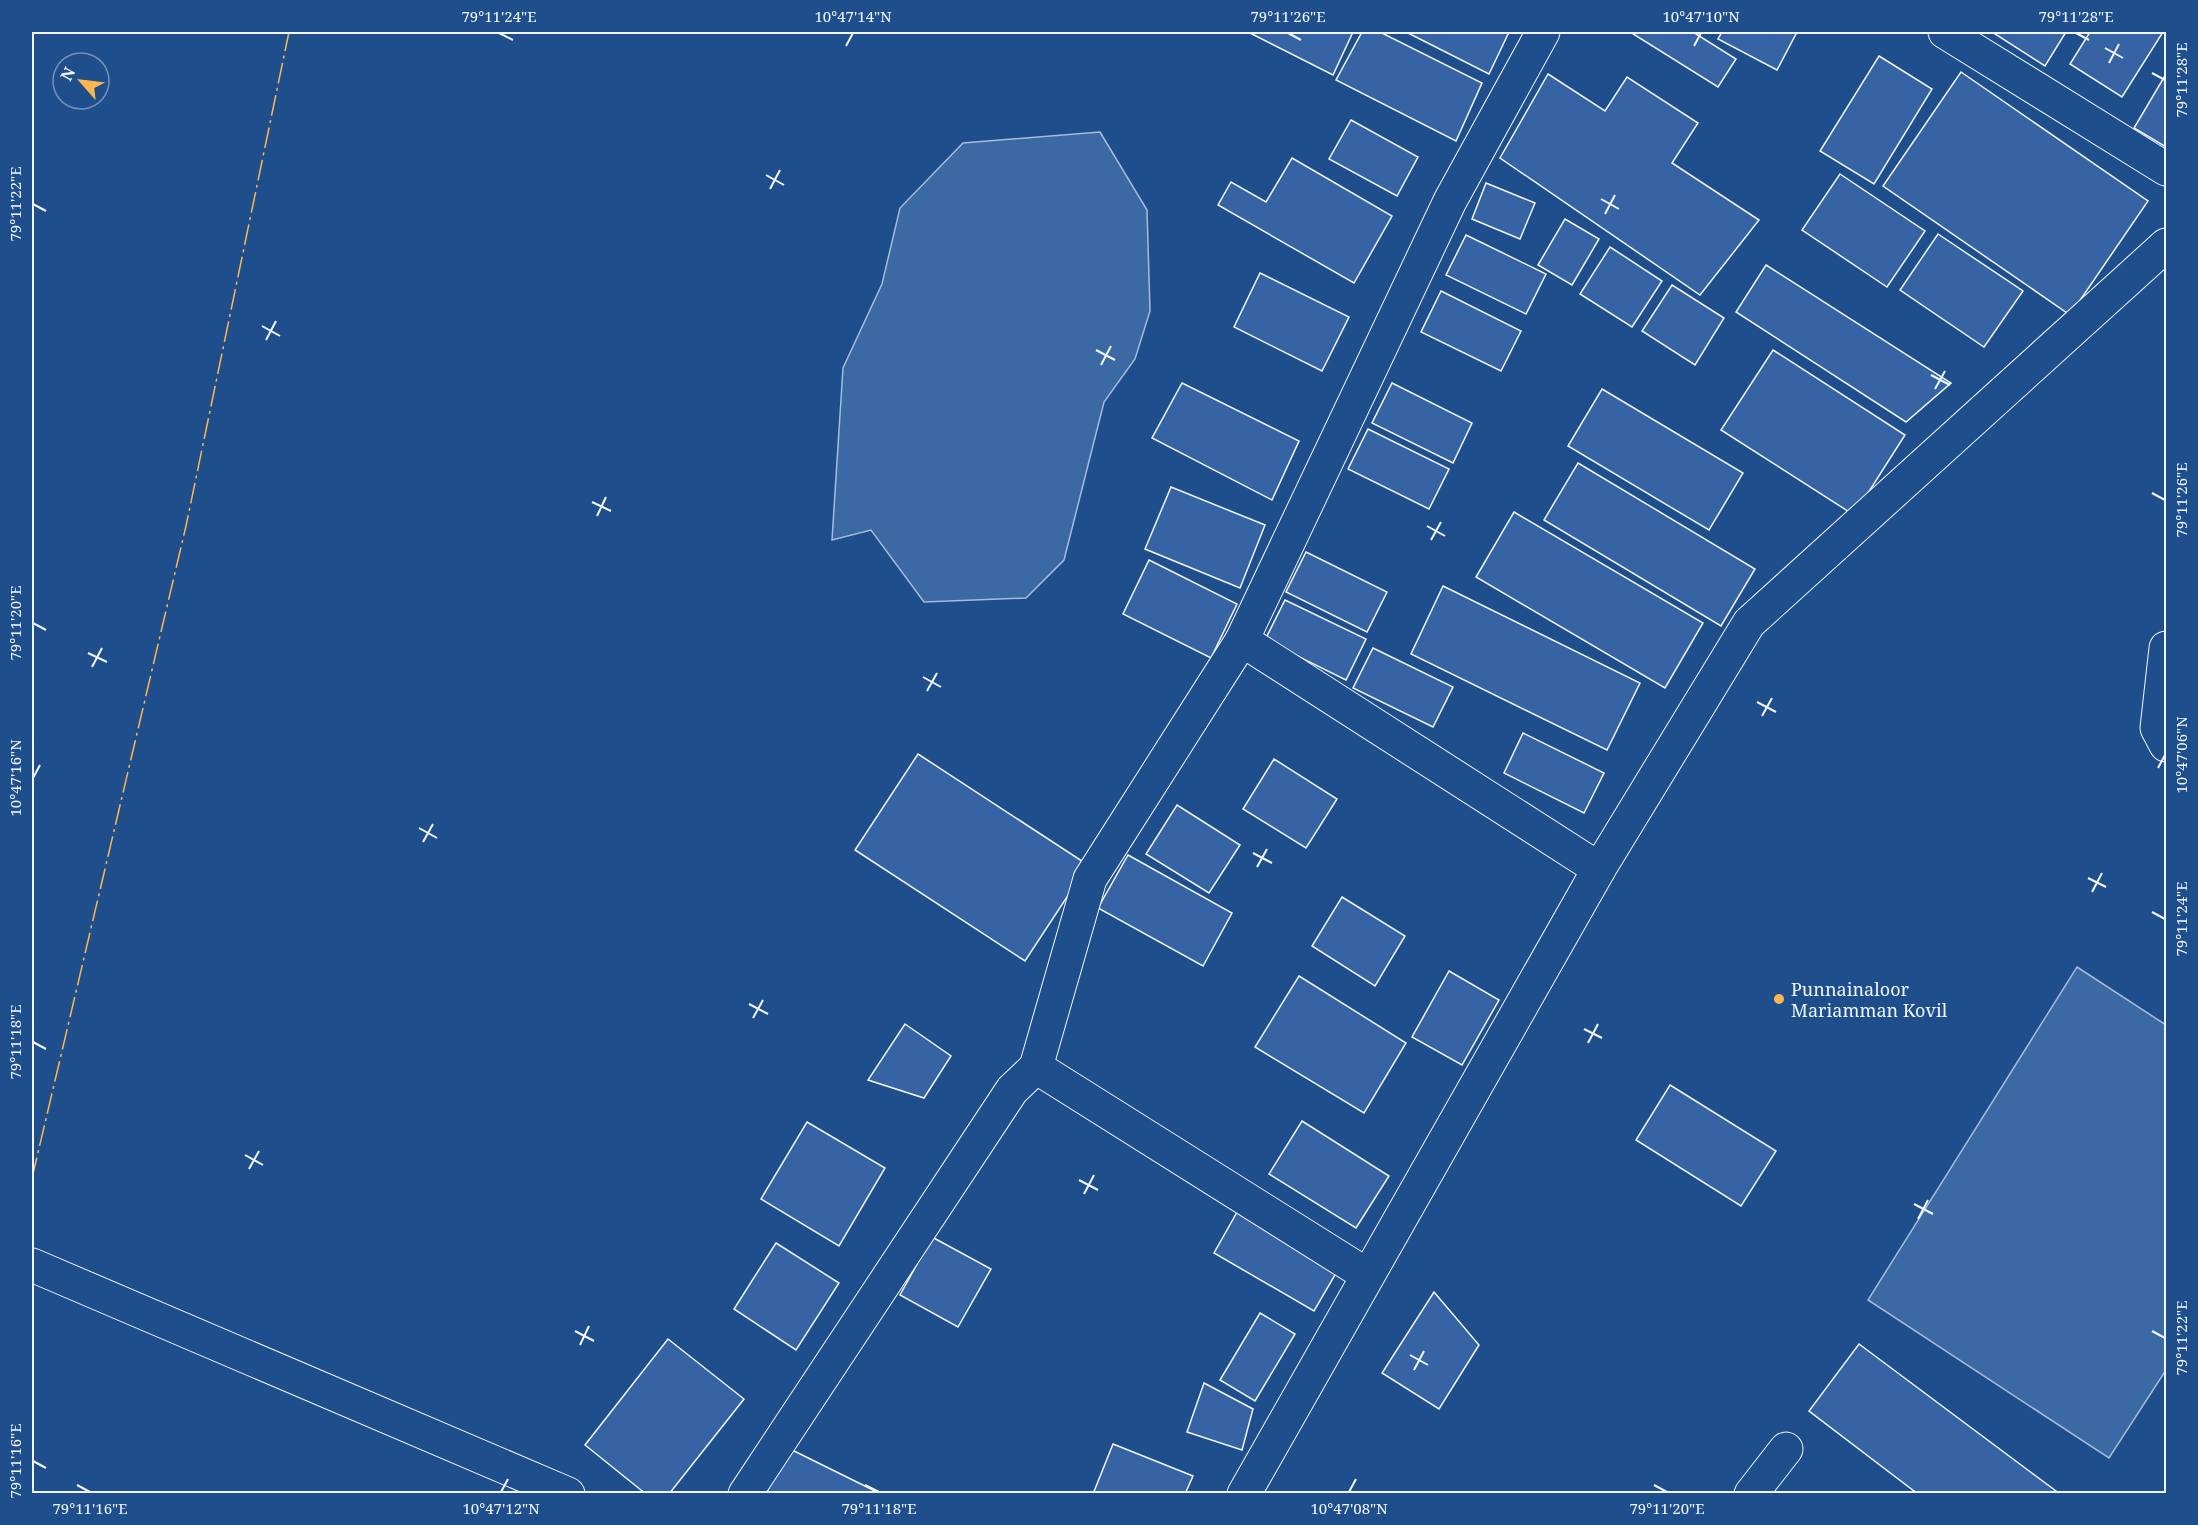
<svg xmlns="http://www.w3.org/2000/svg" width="2198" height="1525" font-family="'Noto Serif',serif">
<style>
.water{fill:#3b69a3;stroke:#a8bbd7;stroke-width:1.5}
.building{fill:#3563a3;stroke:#f2f6ff;stroke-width:1.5}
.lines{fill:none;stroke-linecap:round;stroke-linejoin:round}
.minor-casing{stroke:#f2f6ff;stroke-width:35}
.tertiary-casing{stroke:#f2f6ff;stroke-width:35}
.primary-casing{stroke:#f2f6ff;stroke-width:35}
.minor{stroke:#1f4e8c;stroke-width:33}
.tertiary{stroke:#1f4e8c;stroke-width:33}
.primary{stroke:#1f4e8c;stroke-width:33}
.power{stroke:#ffb74d;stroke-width:1.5;stroke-dasharray:21 4.5 3 4.5;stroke-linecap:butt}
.ticks{fill:none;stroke:#f2f6ff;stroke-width:2}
.poi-dot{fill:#ffb74d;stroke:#1f4e8c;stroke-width:2}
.labels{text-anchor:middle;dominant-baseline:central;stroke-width:4.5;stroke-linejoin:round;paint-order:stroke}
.poi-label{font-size:18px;fill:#f2f6ff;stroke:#1f4e8c;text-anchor:start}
.neatline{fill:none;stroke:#f2f6ff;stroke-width:2}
.ticks-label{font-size:15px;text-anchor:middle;fill:#f2f6ff}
</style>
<rect width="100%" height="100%" fill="#1f4e8c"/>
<g class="water">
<polygon points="1100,132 1147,210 1150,311 1135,359 1104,402 1064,560 1026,598 924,602 871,530 832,540 843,368 882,284 900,208 963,143"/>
<polygon points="2077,967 2166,1025 2166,1370 2109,1458 1868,1300"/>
</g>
<g class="building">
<polygon points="1248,32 1353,32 1333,75"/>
<polygon points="1362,32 1380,32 1482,83 1456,141 1336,80"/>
<polygon points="1406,32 1509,32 1489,74"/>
<polygon points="1630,32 1693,32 1736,59 1718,87"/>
<polygon points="1722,32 1797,32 1777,70 1718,39"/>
<polygon points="1992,32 2066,32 2045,66"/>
<polygon points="2090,32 2163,32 2122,97 2070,64"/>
<polygon points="1879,56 1932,89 1874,184 1820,151"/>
<polygon points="1961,72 2148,201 2070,315 1883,186"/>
<polygon points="1548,74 1605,111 1627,77 1698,123 1672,163 1759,220 1700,295 1500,158"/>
<polygon points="2166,74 2166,147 2134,128"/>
<polygon points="1351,120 1418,157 1397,196 1329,159"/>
<polygon points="1292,158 1392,216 1354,283 1218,205 1231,182 1266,202"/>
<polygon points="1840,174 1925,231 1887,287 1802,230"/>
<polygon points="1486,183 1535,203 1520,239 1472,219"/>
<polygon points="1565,219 1599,239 1572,285 1538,265"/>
<polygon points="1938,234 2023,291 1984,347 1900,290"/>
<polygon points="1466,235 1546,274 1526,314 1446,275"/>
<polygon points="1610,247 1662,281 1632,327 1580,294"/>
<polygon points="1766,265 1951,383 1906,422 1736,312"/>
<polygon points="1260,273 1349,317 1322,371 1234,327"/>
<polygon points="1672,285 1724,318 1695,365 1642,331"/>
<polygon points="1441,291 1521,331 1501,371 1421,332"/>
<polygon points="1773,350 1905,435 1854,515 1721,430"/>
<polygon points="1182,383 1299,441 1272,500 1152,438"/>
<polygon points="1392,383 1472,423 1453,463 1372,423"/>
<polygon points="1602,389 1743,473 1709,530 1568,446"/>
<polygon points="1368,429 1449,469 1429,509 1348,469"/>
<polygon points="1578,463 1755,569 1721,626 1544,520"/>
<polygon points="1171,487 1265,525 1240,588 1145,549"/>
<polygon points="1514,512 1703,623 1665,688 1476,577"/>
<polygon points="1306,552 1387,592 1367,632 1286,592"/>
<polygon points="1149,560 1237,604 1211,658 1123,614"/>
<polygon points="1443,586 1640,683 1607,750 1411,654"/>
<polygon points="1285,600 1366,639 1346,680 1265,640"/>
<polygon points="1373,648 1453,687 1433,727 1353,688"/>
<polygon points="1523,733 1604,773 1584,813 1504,773"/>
<polygon points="918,754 1088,865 1025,961 855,850"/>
<polygon points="1274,759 1337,799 1306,848 1243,809"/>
<polygon points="1177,805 1240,845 1209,893 1146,854"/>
<polygon points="1128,855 1232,913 1203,966 1098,908"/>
<polygon points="1342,897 1405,936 1375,986 1312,946"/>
<polygon points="1449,971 1499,1000 1462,1065 1412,1037"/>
<polygon points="1299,976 1406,1043 1364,1113 1255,1047"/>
<polygon points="905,1024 951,1056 924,1098 868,1080"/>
<polygon points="1670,1085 1776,1151 1741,1206 1636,1140"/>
<polygon points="1302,1121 1389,1176 1356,1228 1269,1174"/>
<polygon points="807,1122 885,1168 839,1246 761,1199"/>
<polygon points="1249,1191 1350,1249 1314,1311 1214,1253"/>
<polygon points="932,1237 991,1269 958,1327 900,1295"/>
<polygon points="776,1243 839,1283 796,1350 734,1309"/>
<polygon points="1434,1292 1479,1345 1439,1409 1382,1373"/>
<polygon points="1260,1313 1295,1334 1255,1401 1220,1380"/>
<polygon points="668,1339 744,1399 669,1494 646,1494 585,1445"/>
<polygon points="1859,1344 2060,1494 1918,1494 1809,1411"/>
<polygon points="1204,1383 1253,1409 1242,1450 1187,1432"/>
<polygon points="1113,1444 1193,1476 1185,1494 1093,1494"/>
<polygon points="788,1448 875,1491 874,1494 766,1494"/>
</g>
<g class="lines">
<defs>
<g id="minor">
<polyline points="1543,32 1450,201 1242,640 1599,869"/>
<polyline points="1945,32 2166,169"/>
<polyline points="1036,1067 1367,1275"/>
<polyline points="32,1265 568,1494"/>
<polyline points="745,1494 1012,1090 1036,1067 1090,879 1242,640"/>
<polyline points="1751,1494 1786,1449"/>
</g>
<polyline id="tertiary" points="1244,1494 1599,869 1749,623 2166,245"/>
<polyline id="primary" points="2166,648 2157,728 2166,745"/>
</defs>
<use href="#minor" class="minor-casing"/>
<use href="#tertiary" class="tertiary-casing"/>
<use href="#primary" class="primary-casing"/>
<use href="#minor" class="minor"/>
<use href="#tertiary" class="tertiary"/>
<use href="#primary" class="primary"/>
<polyline class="power" points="32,1178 186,526 289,32"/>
</g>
<path class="ticks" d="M 499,33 L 513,40M 1288,33 L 1301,40M 2076,33 L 2089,40M 846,46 L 853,33M 1694,46 L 1701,33M 2105,48 L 2123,58M 2109,63 L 2119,44M 2152,73 L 2165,80M 766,175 L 784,185M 770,189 L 780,170M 1601,199 L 1619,209M 33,204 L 46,211M 1605,214 L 1615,195M 262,326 L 280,336M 266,340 L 276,321M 1096,350 L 1115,360M 1101,365 L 1111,346M 1931,375 L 1950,385M 1935,389 L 1945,371M 2152,493 L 2165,500M 592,502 L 611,511M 597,516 L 606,497M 1427,526 L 1445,536M 1431,540 L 1441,522M 33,623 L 46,630M 88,653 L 107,662M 92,667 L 102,648M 923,677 L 941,687M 927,691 L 937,673M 1757,702 L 1776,712M 1762,716 L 1772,698M 2158,768 L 2165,755M 33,778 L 40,765M 419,828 L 437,838M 423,842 L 433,824M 1253,853 L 1272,863M 1257,867 L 1267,849M 2088,878 L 2106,887M 2092,892 L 2102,873M 2152,912 L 2165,919M 749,1004 L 768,1014M 753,1018 L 763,1000M 1584,1029 L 1602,1038M 33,1042 L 46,1049M 1588,1043 L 1598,1024M 245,1155 L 263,1165M 249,1169 L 259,1151M 1079,1180 L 1098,1190M 1084,1194 L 1094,1175M 1914,1204 L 1933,1214M 1918,1219 L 1928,1200M 575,1331 L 594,1341M 2152,1331 L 2165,1338M 580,1345 L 589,1326M 1410,1355 L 1428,1365M 1414,1370 L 1424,1351M 33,1461 L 46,1468M 77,1485 L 90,1492M 865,1485 L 879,1492M 1654,1485 L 1667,1492M 501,1492 L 508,1479M 1349,1492 L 1356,1479"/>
<circle class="poi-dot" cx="1779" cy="999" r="6"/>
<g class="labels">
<g class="poi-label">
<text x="1791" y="989">Punnainaloor<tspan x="1791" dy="21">Mariamman Kovil</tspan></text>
</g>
</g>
<rect width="2198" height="1525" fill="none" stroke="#1f4e8c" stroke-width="66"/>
<g transform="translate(81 81) rotate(298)"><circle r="28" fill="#1f4e8c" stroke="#7391ba" stroke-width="1.5"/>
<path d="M0-4.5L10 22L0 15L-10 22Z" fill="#ffb74d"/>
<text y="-9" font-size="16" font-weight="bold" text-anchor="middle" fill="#f2f6ff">N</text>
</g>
<rect x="33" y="33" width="2132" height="1459" class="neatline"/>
<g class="ticks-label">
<text x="499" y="22">79°11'24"E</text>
<text x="853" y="22">10°47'14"N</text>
<text x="1288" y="22">79°11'26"E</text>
<text x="1701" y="22">10°47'10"N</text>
<text x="2076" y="22">79°11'28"E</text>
<text transform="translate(2182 80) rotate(-90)" y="5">79°11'28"E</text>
<text transform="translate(16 204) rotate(-90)" y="5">79°11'22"E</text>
<text transform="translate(2182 500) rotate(-90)" y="5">79°11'26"E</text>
<text transform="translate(16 623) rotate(-90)" y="5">79°11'20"E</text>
<text transform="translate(2182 755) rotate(-90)" y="5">10°47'06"N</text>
<text transform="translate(16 778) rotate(-90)" y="5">10°47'16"N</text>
<text transform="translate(2182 919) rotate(-90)" y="5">79°11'24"E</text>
<text transform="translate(16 1042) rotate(-90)" y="5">79°11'18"E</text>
<text transform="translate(2182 1338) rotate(-90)" y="5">79°11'22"E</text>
<text transform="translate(16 1461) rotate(-90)" y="5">79°11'16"E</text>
<text x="90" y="1514">79°11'16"E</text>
<text x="501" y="1514">10°47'12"N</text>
<text x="879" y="1514">79°11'18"E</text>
<text x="1349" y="1514">10°47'08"N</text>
<text x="1667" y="1514">79°11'20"E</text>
</g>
</svg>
